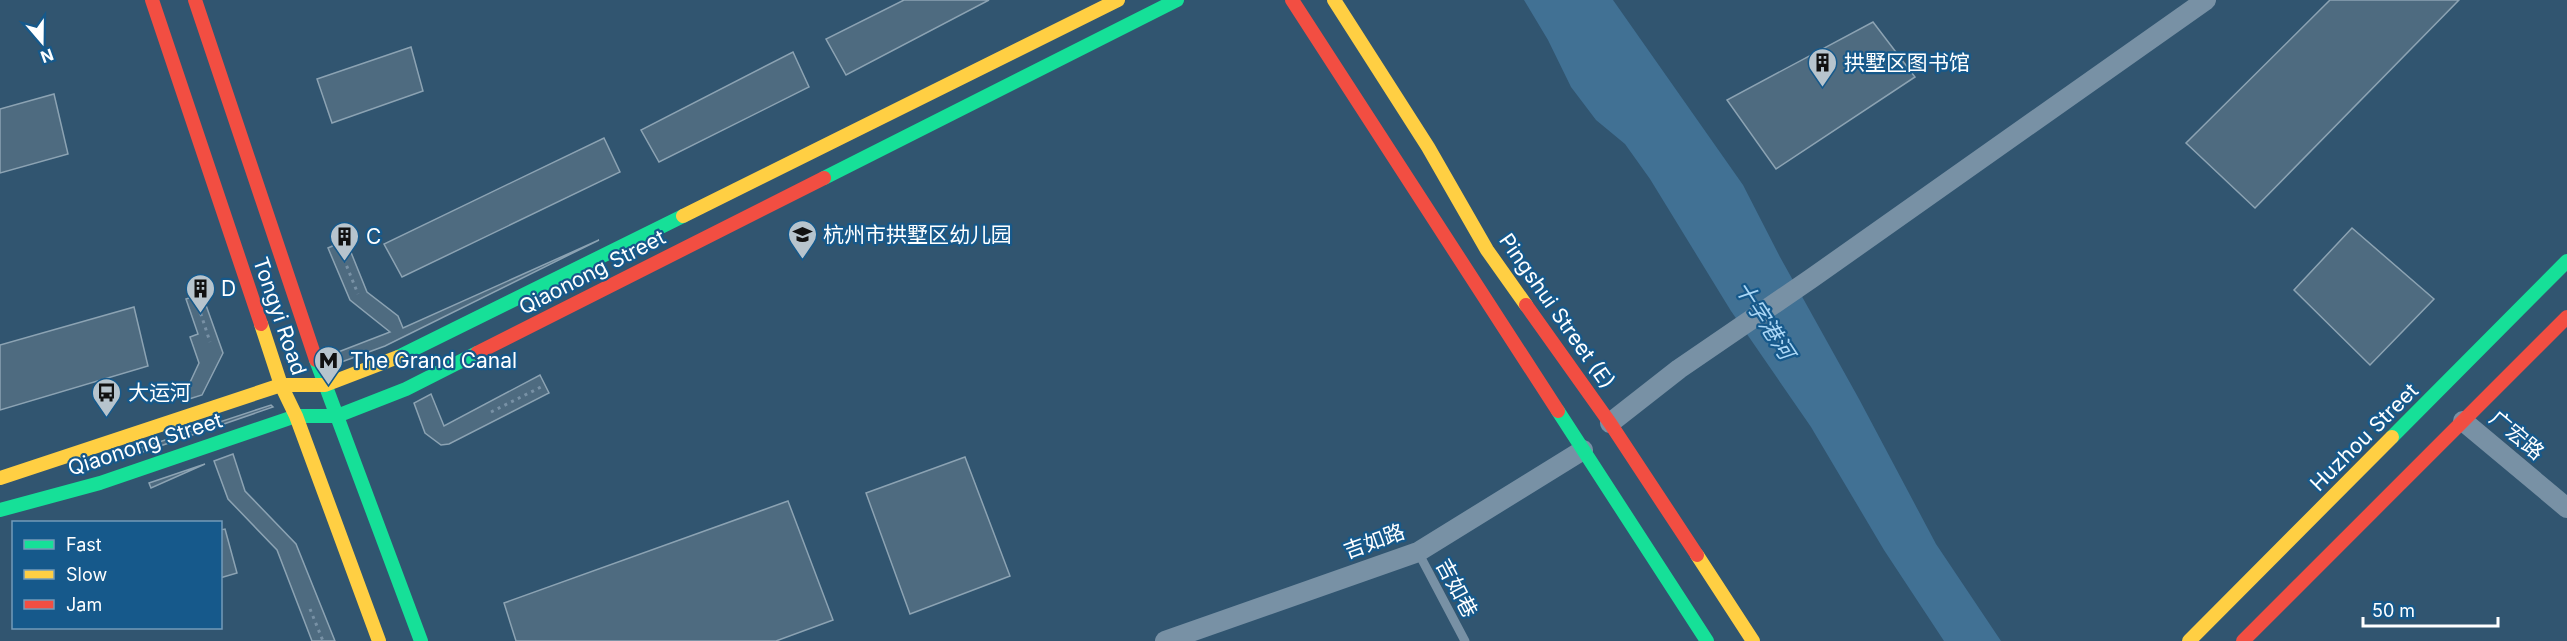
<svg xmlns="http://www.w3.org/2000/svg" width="2567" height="641" font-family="Inter,'Noto Sans SC',sans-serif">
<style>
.water{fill:#417194}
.building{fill:#4e6b80;stroke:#8ca3b3;stroke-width:1.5}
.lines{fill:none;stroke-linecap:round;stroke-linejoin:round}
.path{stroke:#7891a5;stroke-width:3;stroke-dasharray:3 4.5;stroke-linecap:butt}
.lane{stroke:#7891a5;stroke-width:9}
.street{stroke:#7891a5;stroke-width:20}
.fast{stroke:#16e098;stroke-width:14}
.slow{stroke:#ffcf43;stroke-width:14}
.jam{stroke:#f24e42;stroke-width:14}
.labels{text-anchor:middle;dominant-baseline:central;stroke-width:4.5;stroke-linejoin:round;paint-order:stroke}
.poi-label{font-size:21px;fill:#fff;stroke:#16598b;text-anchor:start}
.street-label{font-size:21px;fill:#fff;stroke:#16598b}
.water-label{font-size:22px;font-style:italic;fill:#abd7f6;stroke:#16598b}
</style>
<rect width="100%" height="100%" fill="#315570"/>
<polygon class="water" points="1524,0 1613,0 1743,185 1780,257 1859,399 1936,544 2001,641 1944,641 1884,550 1811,427 1731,311 1650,179 1625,144 1596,120 1571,87 1548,40"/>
<g class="building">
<polygon points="904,0 989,0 846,75 826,39"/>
<polygon points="2330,0 2459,0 2255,208 2186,143"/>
<polygon points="1873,22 1915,77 1776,169 1727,100"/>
<polygon points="411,47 423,91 332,123 317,79"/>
<polygon points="793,52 809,87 659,162 641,130"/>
<polygon points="54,94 68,154 0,173 0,109"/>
<polygon points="604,138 620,172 402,277 384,244"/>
<polygon points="2352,228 2434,299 2370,365 2294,290"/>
<polygon points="346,240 367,292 398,316 403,328 599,240 385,346 336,364 333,354 390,332 350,300 328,248"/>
<polygon points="202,294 223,353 202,395 189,399 186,391 199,363 190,337 198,334 186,299"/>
<polygon points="134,307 148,366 0,410 0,345"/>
<polygon points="540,375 549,393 449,444 441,445 425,433 414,403 431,394 444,426"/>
<polygon points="271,405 273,407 137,454 135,450"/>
<polygon points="233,454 245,491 296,544 335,641 312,641 277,550 228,499 214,461"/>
<polygon points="965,457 1010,576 910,614 866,493"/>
<polygon points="205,464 151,488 149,483"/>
<polygon points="788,501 833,620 776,641 516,641 504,603"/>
<polygon points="225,529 237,573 220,578 220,530"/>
</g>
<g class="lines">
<g class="path">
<polyline points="341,252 358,294"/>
<polyline points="196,299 210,342"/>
<polyline points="491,412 541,387"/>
<polyline points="310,609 323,641"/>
</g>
<polyline class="lane" points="1418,552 1465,641"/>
<g class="street">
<polyline points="2463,421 2567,508"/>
<polyline points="1610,423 1679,369 1812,278 2206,0"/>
<polyline points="1165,641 1418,552 1583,450"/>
</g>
<g class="fast">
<polyline points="824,178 1177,0"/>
<polyline points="398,357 683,216"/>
<polyline points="316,360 421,641"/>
<polyline points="1558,411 1707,641"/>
<polyline points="2392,437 2567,261"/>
<polyline points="0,510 100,483 296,416 337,416 406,389 477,353"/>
</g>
<g class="slow">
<polyline points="1334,0 1428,147 1487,250 1526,305"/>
<polyline points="683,216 1118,0"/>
<polyline points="261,324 281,385 296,416 379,641"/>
<polyline points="0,478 281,385 325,385 398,357"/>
<polyline points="1697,555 1753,641"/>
<polyline points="2189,641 2392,437"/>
</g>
<g class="jam">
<polyline points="152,0 261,324"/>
<polyline points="195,0 316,360"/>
<polyline points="1292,0 1558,411"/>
<polyline points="1526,305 1610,423 1697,555"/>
<polyline points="477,353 824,178"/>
<polyline points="2243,641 2567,317"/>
</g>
</g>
<defs>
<symbol id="building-pin" viewBox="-11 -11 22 30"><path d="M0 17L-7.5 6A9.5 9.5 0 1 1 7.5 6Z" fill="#b7c4cd" stroke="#16598b"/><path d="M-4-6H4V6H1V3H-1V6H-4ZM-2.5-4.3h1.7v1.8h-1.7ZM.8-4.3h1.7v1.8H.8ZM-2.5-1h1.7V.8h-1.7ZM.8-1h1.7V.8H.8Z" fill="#111"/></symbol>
<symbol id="school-pin" viewBox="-11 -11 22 30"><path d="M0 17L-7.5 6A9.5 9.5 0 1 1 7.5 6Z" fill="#b7c4cd" stroke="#16598b"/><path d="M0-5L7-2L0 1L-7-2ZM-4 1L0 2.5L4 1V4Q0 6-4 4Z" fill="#111"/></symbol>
<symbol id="metro-pin" viewBox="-11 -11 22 30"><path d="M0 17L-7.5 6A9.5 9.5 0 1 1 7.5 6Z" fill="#b7c4cd" stroke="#16598b"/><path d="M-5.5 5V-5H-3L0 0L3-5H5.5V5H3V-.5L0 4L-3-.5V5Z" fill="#111"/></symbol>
<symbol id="bus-pin" viewBox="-11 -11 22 30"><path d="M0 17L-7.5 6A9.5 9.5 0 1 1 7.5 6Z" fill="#b7c4cd" stroke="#16598b"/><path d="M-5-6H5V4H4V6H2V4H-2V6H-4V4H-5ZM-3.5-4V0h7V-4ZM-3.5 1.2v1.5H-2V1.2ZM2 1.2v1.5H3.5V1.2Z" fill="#111"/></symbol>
</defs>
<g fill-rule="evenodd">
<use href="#building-pin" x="1806" y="46" width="33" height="45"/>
<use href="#school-pin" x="786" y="218" width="33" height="45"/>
<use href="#building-pin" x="328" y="220" width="33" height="45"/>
<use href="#building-pin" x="184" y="272" width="33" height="45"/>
<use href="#metro-pin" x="312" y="344" width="33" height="45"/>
<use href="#bus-pin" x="90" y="376" width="33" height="45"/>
</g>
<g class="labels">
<g class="poi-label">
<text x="1844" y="62">拱墅区图书馆</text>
<text x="823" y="234">杭州市拱墅区幼儿园</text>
<text x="366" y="236">C</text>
<text x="221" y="288">D</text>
<text x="350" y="360">The Grand Canal</text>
<text x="128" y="392">大运河</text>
</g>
<g class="street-label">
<text transform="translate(592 272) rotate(-27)">Qiaonong Street</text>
<text transform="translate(1557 311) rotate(55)">Pingshui Street (E)</text>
<text transform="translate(280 316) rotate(71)">Tongyi Road</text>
<text transform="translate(2517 435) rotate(40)">广宏路</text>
<text transform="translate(2364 437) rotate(-45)">Huzhou Street</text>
<text transform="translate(145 444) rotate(-18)">Qiaonong Street</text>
<text transform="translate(1374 541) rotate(-20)">吉如路</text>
<text transform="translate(1457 588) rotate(62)">吉如巷</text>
</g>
<g class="water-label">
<text transform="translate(1765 320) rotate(57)">十字港河</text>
</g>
</g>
<rect x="12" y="521" width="210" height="108" fill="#16598b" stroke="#739bb9" stroke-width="1.5"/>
<rect x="24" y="540" width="30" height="9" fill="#16e098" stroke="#739bb9" stroke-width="1.5"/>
<text x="66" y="551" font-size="18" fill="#ffffff">Fast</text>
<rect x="24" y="570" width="30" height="9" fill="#ffcf43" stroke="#739bb9" stroke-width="1.5"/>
<text x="66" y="581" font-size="18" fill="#ffffff">Slow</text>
<rect x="24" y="600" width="30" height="9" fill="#f24e42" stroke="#739bb9" stroke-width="1.5"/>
<text x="66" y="611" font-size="18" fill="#ffffff">Jam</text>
<g transform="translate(42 42) rotate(160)" stroke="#16598b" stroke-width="4.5" paint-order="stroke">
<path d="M0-4.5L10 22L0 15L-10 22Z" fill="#ffffff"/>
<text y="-9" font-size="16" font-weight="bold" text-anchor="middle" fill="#ffffff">N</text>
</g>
<path d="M2363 617v9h135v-9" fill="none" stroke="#ffffff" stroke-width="3"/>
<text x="2372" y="617" font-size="18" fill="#ffffff" stroke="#16598b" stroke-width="4.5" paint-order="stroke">50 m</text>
</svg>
